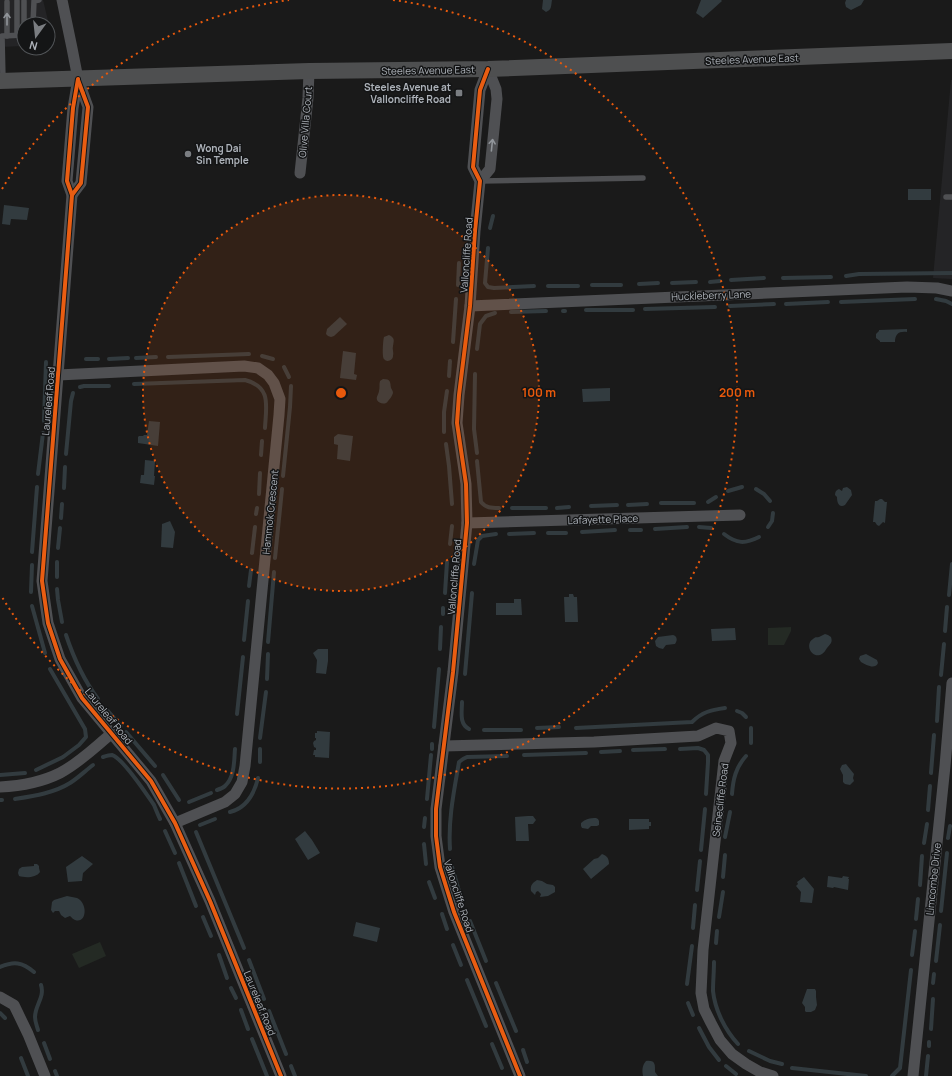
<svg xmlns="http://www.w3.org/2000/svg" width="952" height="1076" font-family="Manrope,sans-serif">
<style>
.built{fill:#242426}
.green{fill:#242a24}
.water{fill:#323b3f}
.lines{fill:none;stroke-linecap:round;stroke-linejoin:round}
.stream{stroke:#323b3f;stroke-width:4}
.service{stroke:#4f5053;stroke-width:5.5}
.minor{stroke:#4f5053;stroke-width:11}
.secondary{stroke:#4e4f50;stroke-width:16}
.cycleway-casing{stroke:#141516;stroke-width:6}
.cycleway{stroke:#e95d12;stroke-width:4}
.oneway{stroke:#91959a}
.ring{fill:none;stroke:#e8590c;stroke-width:2;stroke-dasharray:2 4}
.poi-dot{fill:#7a7d81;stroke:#141516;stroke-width:1.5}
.labels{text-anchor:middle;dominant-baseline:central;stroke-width:3;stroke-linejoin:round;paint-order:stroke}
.street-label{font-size:10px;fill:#adb2b9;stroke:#141516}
.poi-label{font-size:10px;font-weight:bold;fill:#adb2b9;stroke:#141516;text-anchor:end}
.centre{fill:#e8590c;stroke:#141516;stroke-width:2}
.ring-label{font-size:12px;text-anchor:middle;font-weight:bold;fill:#e8590c;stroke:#141516;stroke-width:3;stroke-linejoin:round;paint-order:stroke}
</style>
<rect width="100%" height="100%" fill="#1a1a1a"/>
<g class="built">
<polygon points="0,0 43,0 54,45 48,46 48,24 24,24 24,46 0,47"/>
<polygon points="951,80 952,80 952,279 933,278"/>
</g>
<g class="green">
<polygon points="791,627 791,631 784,645 768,645 768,628"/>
<polygon points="100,942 106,956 79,968 72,954"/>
</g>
<g class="water">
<path d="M 543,0 L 552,0 C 551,5 552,10 546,12 L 542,9 Z"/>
<polygon points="701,0 721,0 722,1 703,18 696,13"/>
<polygon points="846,0 864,0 861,5 851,10 846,7 845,3"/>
<rect x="908" y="189" width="23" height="11"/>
<polygon points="4,205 29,208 27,220 11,219 10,225 2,224"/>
<polygon points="340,317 347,324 334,336 331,337 328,336 326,334 327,329"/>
<path d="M 907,329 L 907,332 C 899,331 895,334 895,342 L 880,342 L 880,341 L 876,338 L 876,334 L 879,331 L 879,330 Z"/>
<path d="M 389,335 C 395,338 394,340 393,346 C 392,349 394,352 393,356 C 393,360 387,363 384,359 C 382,357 383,340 384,337 Z"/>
<polygon points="343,351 356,353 354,374 357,375 356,380 340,378"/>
<path d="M 383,379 C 391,379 390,382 391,388 C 392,390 393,391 393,393 C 392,396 390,399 388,401 C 386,405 379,404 377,400 C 376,396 379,394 379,391 C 380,388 379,384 380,381 Z"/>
<polygon points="610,388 610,401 583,402 582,389"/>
<polygon points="149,421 160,422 158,446 138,443 138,437 139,436 143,436 144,435 147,435"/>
<polygon points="338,434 353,436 350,461 337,459 338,445 334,444 334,437"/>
<polygon points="145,460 155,461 154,476 155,476 154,485 140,483 141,475 144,475"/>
<path d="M 847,487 L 851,490 L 852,495 L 845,505 C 839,508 837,503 837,497 L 835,495 C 835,492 836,490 839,489 L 842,491 L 843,488 Z"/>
<polygon points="880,499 882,499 885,502 887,502 885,523 883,522 879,526 877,525 875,522 873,522 875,501 877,501"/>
<polygon points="170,521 175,532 173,548 161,547 162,524"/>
<polygon points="569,594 573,594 574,597 577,597 578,622 565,622 564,597 569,597"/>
<polygon points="514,599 521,599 522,615 496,615 496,603 514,603"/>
<polygon points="735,628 736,640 712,641 711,629"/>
<path d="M 825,634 L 828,635 L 831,637 C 833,643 830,644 827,648 C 817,666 802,646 813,639 C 817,636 815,638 819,637 C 821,636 823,635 825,634 Z"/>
<path d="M 673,635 C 677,636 678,640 675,644 L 666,645 L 663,649 L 659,648 L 656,646 L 655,641 L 658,637 Z"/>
<polygon points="318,649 328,649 328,661 326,674 316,673 317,660 313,653"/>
<path d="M 866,654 L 877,660 L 878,663 C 875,670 866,665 861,662 L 859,659 L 860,656 Z"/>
<polygon points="317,731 330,732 329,758 315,757 315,755 313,755 314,750 316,750 316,748 314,747 313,743 314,741 316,740 316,738 315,738 315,733 317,733"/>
<polygon points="846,764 854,774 853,778 854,781 850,785 845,784 843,782 843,775 840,769 842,765"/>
<polygon points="528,816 533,816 536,820 533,824 528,824 529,841 516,841 515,817"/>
<path d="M 596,818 L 598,819 L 599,821 L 599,825 L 597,826 L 591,826 L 588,829 L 582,828 L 581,826 L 581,823 C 585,819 590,818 596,818 Z"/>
<polygon points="629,819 649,819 649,822 651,822 651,826 649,826 649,829 629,830"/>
<polygon points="305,831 312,840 320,853 308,860 295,839"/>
<path d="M 602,854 C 607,856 609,858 609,864 L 591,879 L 583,869 L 594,859 L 598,858 Z"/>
<polygon points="82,856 93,864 83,873 82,881 68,882 66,867"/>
<path d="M 34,864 L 37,864 L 39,866 L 39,868 L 40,872 C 36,878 25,878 19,876 L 18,873 L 19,869 L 22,867 L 34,866 Z"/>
<polygon points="828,876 842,878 843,876 849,877 848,879 849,879 848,890 834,887 833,888 827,887"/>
<polygon points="804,877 814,889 812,903 800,902 801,892 796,886 798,884 797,882"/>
<path d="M 537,880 L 542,881 L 547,884 L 553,885 L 555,887 L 555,892 L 548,896 L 540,897 L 541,894 L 538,891 L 536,892 L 535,895 L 531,891 C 530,886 532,883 537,880 Z"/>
<path d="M 67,896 C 70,897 74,897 77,898 C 88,903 87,924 75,920 C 73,919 72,918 70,916 L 65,918 L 61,915 L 59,911 L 55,911 L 53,913 L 51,910 L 52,902 L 54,900 Z"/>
<polygon points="356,922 380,928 377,942 353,936"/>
<polygon points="807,989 815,989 816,991 816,997 817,1005 815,1010 811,1012 806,1012 805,1011 805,1007 802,1003"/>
<path d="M 646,1061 C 656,1060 655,1065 655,1072 L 658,1076 L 643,1076 C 642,1070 642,1066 646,1061 Z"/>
</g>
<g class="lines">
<g class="stream">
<polyline points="490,228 493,216"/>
<polyline points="488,248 485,283 488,287 494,288 534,286"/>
<polyline points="846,276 859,274 952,273"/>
<polyline points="783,278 831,277"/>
<polyline points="731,280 764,278"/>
<polyline points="710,282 720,281"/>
<polyline points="672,283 696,282"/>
<polyline points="639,284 658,283"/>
<polyline points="458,285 459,263"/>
<polyline points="592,285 621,285"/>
<polyline points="548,286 578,286"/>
<polyline points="936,299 946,301 952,304"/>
<polyline points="841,302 915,299"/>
<polyline points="786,304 828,302"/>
<polyline points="730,306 774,304"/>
<polyline points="645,309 715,307"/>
<polyline points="586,310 633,310"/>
<polyline points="563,311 565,311"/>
<polyline points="511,312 546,311"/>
<polyline points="453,342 456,299"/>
<polyline points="477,349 480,324 486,316 495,313"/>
<polyline points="262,356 273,359"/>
<polyline points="168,357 249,354"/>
<polyline points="136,358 156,357"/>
<polyline points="86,359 98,359"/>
<polyline points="109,359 128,358"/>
<polyline points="284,367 289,377"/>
<polyline points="475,374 474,429 477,453"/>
<polyline points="449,376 450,361"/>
<path d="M 134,384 L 245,380 C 272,387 266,406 265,428"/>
<polyline points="80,387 84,386 109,386"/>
<polyline points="44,421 46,362"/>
<polyline points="444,432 444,412 447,391"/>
<polyline points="446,444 449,466 452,504"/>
<polyline points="66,454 71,401 73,393"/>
<polyline points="261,455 262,441"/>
<path d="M 477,461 L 481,502 C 486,508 491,508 499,508"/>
<polyline points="38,474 43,433"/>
<polyline points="283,476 290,407 291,386"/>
<polyline points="64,488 65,467"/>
<polyline points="756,489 764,494 770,501"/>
<polyline points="728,491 742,487"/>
<polyline points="259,494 260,473"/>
<polyline points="708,502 716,497"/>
<polyline points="661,503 694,503"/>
<polyline points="628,505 647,504"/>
<polyline points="591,506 617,505"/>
<polyline points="512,508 546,508"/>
<polyline points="557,508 569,507"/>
<polyline points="256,514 257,508"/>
<polyline points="61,518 62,504"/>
<polyline points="699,527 711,528"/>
<polyline points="768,527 772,521 773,513"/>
<polyline points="655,529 687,527"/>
<polyline points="630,530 641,530"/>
<polyline points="582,532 615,530"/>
<polyline points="548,533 566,533"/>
<polyline points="509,534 534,533"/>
<path d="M 724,534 C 737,544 745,544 759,537"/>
<polyline points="450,544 452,526"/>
<polyline points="58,548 60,528"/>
<polyline points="32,552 37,487"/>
<polyline points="252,553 255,527"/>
<polyline points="275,558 282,489"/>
<polyline points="474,564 478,540 482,536 496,534"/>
<polyline points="57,577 57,562"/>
<polyline points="249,586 251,570"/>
<polyline points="57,589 58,600 62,622"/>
<polyline points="31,592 32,565"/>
<polyline points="445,593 447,562"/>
<polyline points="949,595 952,564"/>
<polyline points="32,606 45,653"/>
<polyline points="443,614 443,608"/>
<polyline points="945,631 947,607"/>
<path d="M 66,635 C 74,659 83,679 98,699"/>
<polyline points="244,640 248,601"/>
<polyline points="268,642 274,572"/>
<polyline points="440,649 441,627"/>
<polyline points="465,674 472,593"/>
<polyline points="941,675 944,644"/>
<polyline points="267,679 268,654"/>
<path d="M 462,702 C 462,712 459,724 469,729"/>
<polyline points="107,710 121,726"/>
<polyline points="737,711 742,713 746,717"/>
<polyline points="237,714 243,657"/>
<polyline points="937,721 939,687"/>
<polyline points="434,727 439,669"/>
<polyline points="537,728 559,727"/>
<path d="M 576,728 L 692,722 C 702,712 711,710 725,708"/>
<polyline points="484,730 521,730"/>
<polyline points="126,732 155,766"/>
<polyline points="260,738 266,692"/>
<polyline points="751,743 751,728"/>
<polyline points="260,749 260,762"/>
<polyline points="432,749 432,744"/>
<polyline points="680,749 698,748 704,750 708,755 708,762 706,794"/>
<polyline points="633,750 665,749"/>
<polyline points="601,752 620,751"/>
<polyline points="524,755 586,753"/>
<path d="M 103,757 C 106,756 109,755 112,755 C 123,758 147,795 154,805 C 156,810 158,815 160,819"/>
<polyline points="36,770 63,757 79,745 86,737 85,729 50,669"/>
<polyline points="931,773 934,735"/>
<polyline points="0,775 25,773"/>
<polyline points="163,775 179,800"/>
<path d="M 217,790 C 220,789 223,788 225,786 C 235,777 234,760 235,749"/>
<path d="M 732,794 C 733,779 736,767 746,756"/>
<path d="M 15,799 C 34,796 54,793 70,783 C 78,778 85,771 93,765"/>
<polyline points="427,799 431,755"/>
<polyline points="0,800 2,800"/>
<polyline points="189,802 211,793"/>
<polyline points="928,810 930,786"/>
<path d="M 230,812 C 246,808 254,795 258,778"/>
<polyline points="200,825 215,819"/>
<polyline points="424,827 425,818"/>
<polyline points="165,831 175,853"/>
<polyline points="196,832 244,948"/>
<polyline points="725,837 730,812"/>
<polyline points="948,838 950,826"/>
<polyline points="924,843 927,824"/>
<polyline points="424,844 426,864"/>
<path d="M 450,849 C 448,820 454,791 459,762 L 463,759 L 467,757 L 507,756"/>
<polyline points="701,850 705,809"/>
<polyline points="179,863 196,906"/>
<polyline points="452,867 461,898"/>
<polyline points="723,877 725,855"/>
<polyline points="429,882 435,898"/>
<polyline points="920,885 922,856"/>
<polyline points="697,890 700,861"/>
<polyline points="941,911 947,853"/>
<polyline points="442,914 447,929"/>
<polyline points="203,917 211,936"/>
<polyline points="719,917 723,892"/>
<polyline points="916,919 918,899"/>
<polyline points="470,921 486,961"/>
<polyline points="693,928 695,905"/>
<polyline points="716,943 717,931"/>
<polyline points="453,945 461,965"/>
<polyline points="219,955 227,978"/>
<polyline points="912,955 915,931"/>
<polyline points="249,960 264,999"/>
<polyline points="936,961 940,925"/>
<path d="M 714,962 C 714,972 713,981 713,991 C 715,1010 725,1030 738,1044"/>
<path d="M 0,967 C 14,961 22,962 34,972"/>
<polyline points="467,980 486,1026"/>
<polyline points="496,983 516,1031"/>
<polyline points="933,983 934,974"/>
<polyline points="687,984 692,946"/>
<polyline points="231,988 236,998"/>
<polyline points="688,1003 693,1015"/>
<polyline points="241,1010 248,1029"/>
<polyline points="269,1011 286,1054"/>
<polyline points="0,1013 5,1018"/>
<polyline points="699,1028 709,1047 719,1060"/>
<polyline points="931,1029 933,999"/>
<path d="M 38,1030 C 37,1026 35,1022 35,1017 C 35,1005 45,997 41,985"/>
<polyline points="252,1039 267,1076"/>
<polyline points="44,1043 50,1059"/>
<polyline points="492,1044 502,1068"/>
<polyline points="929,1046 929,1042"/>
<polyline points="523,1050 527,1062"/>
<polyline points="749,1051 770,1061 782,1064"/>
<polyline points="21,1058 28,1076"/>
<polyline points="291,1066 295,1076"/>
<polyline points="726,1066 736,1074"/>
<polyline points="792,1068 866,1076"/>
<polyline points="55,1071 57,1076"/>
<polyline points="892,1076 900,1068 911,970"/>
<polyline points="926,1076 928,1056"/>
</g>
<g class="service">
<polyline points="17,1 17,35"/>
<polyline points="24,1 24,35"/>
<polyline points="33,24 34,1 39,0"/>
<polyline points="7,36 7,2"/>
<polyline points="3,80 2,36 24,35"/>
<polyline points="481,181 643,178"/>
<polyline points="946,197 952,197"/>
</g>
<g class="minor">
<polyline points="62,0 72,48 78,79 88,107 81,183 72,195"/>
<polyline points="488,69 480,90 473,167 480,181 475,231 470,306 459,395 457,423 466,484 467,523 453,672 436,809 436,836 440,867 454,912 520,1076"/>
<polyline points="78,79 73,108 67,181 72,195 42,581 48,623 60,659 82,698 151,781 175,823 210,901 281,1076"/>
<polyline points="300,173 308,98 309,71"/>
<polyline points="480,181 490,169 497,99 496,89 488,69"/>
<polyline points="470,306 907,287 937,288 952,291"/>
<polyline points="58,375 244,366 258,368 268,375 274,383 280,399 279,415 245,766 242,782 235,794 225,802 175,823"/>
<polyline points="467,523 740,515"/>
<polyline points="444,746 594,742 698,736 716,728 729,731 731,743 724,761 703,950 701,993 704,1009 711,1023 720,1040 732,1054 746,1064 760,1072 773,1076"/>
<path d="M 0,787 C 20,786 42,782 60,773 C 79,763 95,747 111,734"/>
<polyline points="0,997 14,1005 28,1034 45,1076"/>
<polyline points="913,1076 945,766 952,683"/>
</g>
<polyline class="secondary" points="0,81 309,71 488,69 952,51"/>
<defs>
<g id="cycleway">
<polyline points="488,69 480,90 473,167 480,181 475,231 470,306 459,395 457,423 466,484 467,523 453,672 436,809 436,836 440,867 454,912 520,1076"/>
<polyline points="78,79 73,108 67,181 72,195 42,581 48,623 60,659 82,698 151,781 175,823 210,901 281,1076"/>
<polyline points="72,195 81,183 88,107 78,80"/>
</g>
</defs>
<use href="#cycleway" class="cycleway-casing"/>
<use href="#cycleway" class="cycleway"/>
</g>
<defs><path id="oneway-shaft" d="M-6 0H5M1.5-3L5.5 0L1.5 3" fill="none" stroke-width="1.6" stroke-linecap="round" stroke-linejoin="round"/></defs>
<g class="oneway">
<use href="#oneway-shaft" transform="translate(7 19) rotate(-90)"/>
<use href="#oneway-shaft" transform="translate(492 145) rotate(-84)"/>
</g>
<circle cx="341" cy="393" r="198" fill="#e8590c" fill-opacity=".12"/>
<g class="ring">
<circle cx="341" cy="393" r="198"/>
<path d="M2 189A396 396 0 0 1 289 0M393 0A396 396 0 1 1 2 597"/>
</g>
<g class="poi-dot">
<rect x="455" y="89" width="8" height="8" rx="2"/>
<circle cx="188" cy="154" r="4"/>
</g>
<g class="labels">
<g class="street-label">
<text transform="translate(752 59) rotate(-2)">Steeles Avenue East</text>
<text transform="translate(428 70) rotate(-1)">Steeles Avenue East</text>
<text transform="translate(305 122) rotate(-85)">Olive Villa Court</text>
<text transform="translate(466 255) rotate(-86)">Valloncliffe Road</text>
<text transform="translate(711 295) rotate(-2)">Huckleberry Lane</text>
<text transform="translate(48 401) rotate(-85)">Laureleaf Road</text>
<text transform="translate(270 512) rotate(-84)">Hammok Crescent</text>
<text transform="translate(603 519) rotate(-2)">Lafayette Place</text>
<text transform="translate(454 577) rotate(-85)">Valloncliffe Road</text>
<text transform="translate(109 716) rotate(51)">Laureleaf Road</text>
<text transform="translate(720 800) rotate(-83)">Seinecliffe Road</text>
<text transform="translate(933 879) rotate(-84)">Limcombe Drive</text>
<text transform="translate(459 896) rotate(72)">Valloncliffe Road</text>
<text transform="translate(260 1003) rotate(68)">Laureleaf Road</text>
</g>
<g class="poi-label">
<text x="451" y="87">Steeles Avenue at<tspan x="451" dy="12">Valloncliffe Road</tspan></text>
<text x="196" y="148" text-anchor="start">Wong Dai<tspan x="196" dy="12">Sin Temple</tspan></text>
</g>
</g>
<circle cx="341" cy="393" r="6" class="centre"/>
<g class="ring-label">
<text x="539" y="397">100 m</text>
<text x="737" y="397">200 m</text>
</g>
<g transform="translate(36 36) rotate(195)"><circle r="19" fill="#141516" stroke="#515457"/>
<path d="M0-3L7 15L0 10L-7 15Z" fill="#7a7d81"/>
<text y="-6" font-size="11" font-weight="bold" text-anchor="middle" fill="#adb2b9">N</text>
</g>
</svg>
